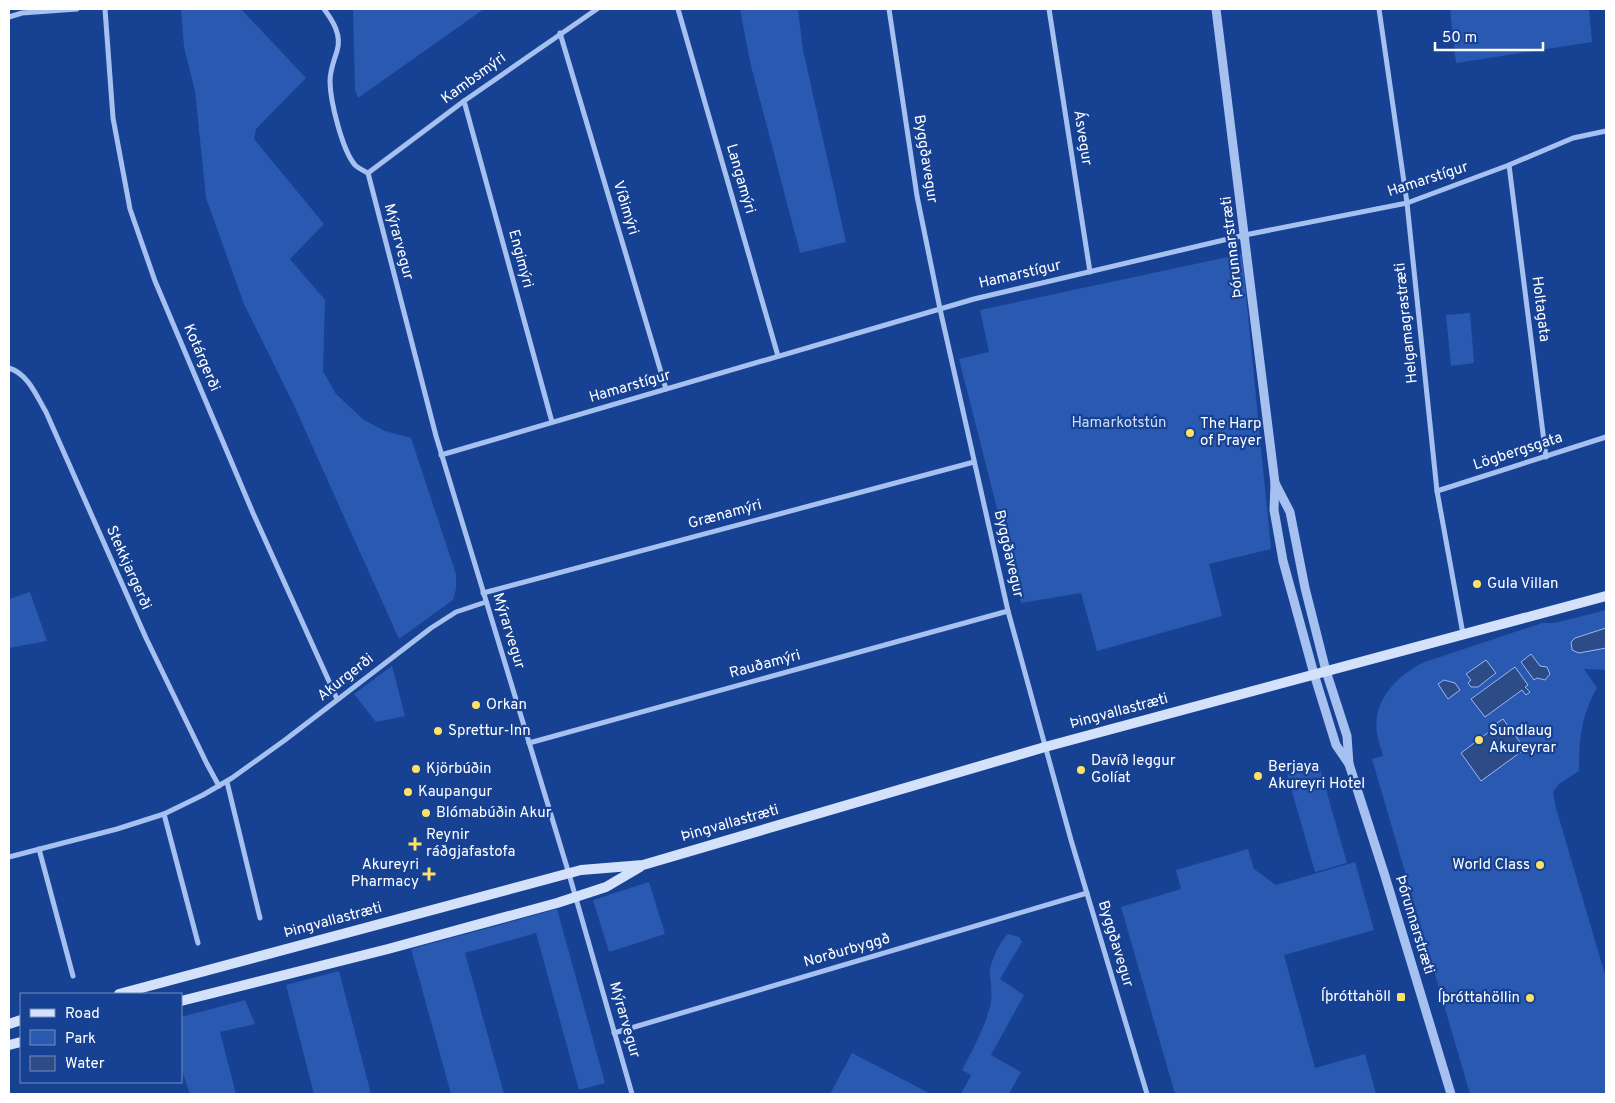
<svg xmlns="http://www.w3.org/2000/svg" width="1615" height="1103" font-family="Overpass,sans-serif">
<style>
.green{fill:#2959b1}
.water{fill:#2c4b87;stroke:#98b9f3}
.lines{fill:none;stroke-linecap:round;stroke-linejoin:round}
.minor{stroke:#a6c0f0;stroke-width:5}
.tertiary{stroke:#a6c0f0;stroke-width:9}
.secondary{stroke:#d4e1fb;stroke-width:10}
.poi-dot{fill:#ffe165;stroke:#174192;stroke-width:2}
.labels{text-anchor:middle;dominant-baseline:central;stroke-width:4.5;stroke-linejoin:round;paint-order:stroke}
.street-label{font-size:15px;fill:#fff;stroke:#174192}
.park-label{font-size:15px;fill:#ccddfb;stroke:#174192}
.poi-label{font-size:15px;fill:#fff;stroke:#174192;text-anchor:start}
</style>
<rect width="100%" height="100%" fill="#174192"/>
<g class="green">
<polygon points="181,9 241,9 306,78 256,129 254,139 324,224 290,259 325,300 323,371 336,394 364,420 385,431 411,438 456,574 456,589 453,600 399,639 292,401 244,304 206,198 195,91 184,47"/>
<polygon points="353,9 484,9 358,98 355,90"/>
<polygon points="740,9 798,9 803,50 846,242 800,253 750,62"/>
<polygon points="1450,9 1589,9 1592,42 1456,63"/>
<polygon points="1242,254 1271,549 1209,564 1222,616 1097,651 1081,593 1021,603 959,359 989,352 980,310"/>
<polygon points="1470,313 1474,363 1451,366 1446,315"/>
<polygon points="30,592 47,641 9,648 9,599"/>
<path d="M 1606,610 L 1606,670 L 1584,669 L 1597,688 C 1581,716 1579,739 1579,771 L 1559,784 L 1553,792 L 1556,808 L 1606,978 L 1606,1094 L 1470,1094 L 1372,759 L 1383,756 C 1381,748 1378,741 1377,733 C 1372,701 1396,677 1422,663 L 1542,623 L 1554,623 Z"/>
<polygon points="392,666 405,716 376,722 354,694"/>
<polygon points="1319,765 1347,863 1315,872 1287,774"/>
<polygon points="1248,849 1254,869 1276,885 1355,862 1374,930 1284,955 1315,1068 1365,1054 1376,1094 1175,1094 1121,907 1181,889 1176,870"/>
<polygon points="649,882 665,934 609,952 593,900"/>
<polygon points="557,909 605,1083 579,1090 536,933 465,953 504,1094 451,1094 411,949"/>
<path d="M 1008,934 L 1019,937 L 1022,942 L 1000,979 L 1024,995 L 991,1055 L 1021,1072 L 1009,1094 L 961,1094 L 971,1075 L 962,1070 C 972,1051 983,1031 989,1010 C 993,998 991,988 990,976 C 988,966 1000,941 1008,934 Z"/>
<polygon points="339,971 371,1094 314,1094 286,985"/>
<polygon points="245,1000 255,1024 220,1032 236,1094 190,1094 181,1068 181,1017"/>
<polygon points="852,1053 931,1094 830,1094"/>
</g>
<g class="water">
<polygon points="1606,628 1606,648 1579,653 1572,650 1571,642 1575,638"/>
<polygon points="1531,654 1540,666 1547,667 1550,674 1545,680 1537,678 1534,680 1521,662"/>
<polygon points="1486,660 1496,673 1478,687 1471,687 1468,683 1471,680 1466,674"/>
<polygon points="1515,667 1528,685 1525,687 1530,692 1526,695 1522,690 1485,717 1471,699"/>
<polygon points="1444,680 1455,683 1460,690 1448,699 1438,684"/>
<polygon points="1503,719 1525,749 1481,781 1461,753 1498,725 1497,723"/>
</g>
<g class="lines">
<g class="minor">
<polyline points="105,9 113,118 130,209 155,281 253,513 337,699"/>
<path d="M 324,9 C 333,21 342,35 337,51 C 334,61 330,70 330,81 C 330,100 342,150 355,165 C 358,168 364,171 368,173"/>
<polyline points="678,9 778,356"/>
<polyline points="889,9 917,196 940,309 1008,611 1071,840 1147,1094"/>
<polyline points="1049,9 1090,272"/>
<polyline points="1379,9 1407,203 1437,491 1463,634"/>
<polyline points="9,17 22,13 77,9"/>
<polyline points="560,33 666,389"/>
<polyline points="464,101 552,422"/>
<polyline points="1509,165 1546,457"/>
<polyline points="368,173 436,436 569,874 632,1094"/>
<polyline points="368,173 464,101 597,9"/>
<path d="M 9,368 C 28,374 36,395 46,412 L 146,638 L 207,764 L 219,786"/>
<polyline points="441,455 974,299 1245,235 1407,203 1509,165 1573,138 1606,131"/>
<polyline points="1437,491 1606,437"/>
<polyline points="483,593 974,462"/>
<polyline points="529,743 1008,611"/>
<polyline points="227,782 260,918"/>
<polyline points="164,814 198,943"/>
<polyline points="39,849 73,976"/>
<polyline points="9,857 117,829 164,814 203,795 232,778 285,740 431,628 456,612 486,602"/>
<polyline points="614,1033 1087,893"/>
</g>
<g class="tertiary">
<polyline points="1216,9 1275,483 1274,510 1283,561 1314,674 1336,745 1349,764"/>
<polyline points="1275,483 1290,512 1305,588 1326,671 1347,736 1349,764 1385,876 1451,1094"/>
</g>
<g class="secondary">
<polyline points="119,994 581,870 643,865 1045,747 1606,596"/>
<polyline points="181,1001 388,949 557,903 606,887 640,867"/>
<polyline points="9,1024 21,1020"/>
<polyline points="9,1045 21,1042"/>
</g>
</g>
<g class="poi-dot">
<circle cx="1190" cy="433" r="5"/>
<circle cx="1477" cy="584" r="5"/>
<circle cx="476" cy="705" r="5"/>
<circle cx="438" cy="731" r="5"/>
<circle cx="1479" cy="740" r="5"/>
<circle cx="416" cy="769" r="5"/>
<circle cx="1081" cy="770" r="5"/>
<circle cx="1258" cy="776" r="5"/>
<circle cx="408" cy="792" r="5"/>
<circle cx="426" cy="813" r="5"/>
<path d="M412.5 836.5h5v5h5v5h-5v5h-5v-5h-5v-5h5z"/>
<circle cx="1540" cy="865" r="5"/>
<path d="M426.5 866.5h5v5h5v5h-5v5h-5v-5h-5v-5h5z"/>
<rect x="1396" y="992" width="10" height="10" rx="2.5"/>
<circle cx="1530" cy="998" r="5"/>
</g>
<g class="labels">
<g class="street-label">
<text transform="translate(474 79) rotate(-36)">Kambsmýri</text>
<text transform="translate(1082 138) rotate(81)">Ásvegur</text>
<text transform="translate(925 159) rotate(81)">Byggðavegur</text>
<text transform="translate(740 179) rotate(74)">Langamýri</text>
<text transform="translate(1428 180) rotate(-18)">Hamarstígur</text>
<text transform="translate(625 208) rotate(73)">Víðimýri</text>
<text transform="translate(398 242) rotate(75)">Mýrarvegur</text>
<text transform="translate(1233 247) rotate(-97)">Þórunnarstræti</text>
<text transform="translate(520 259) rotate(75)">Engimýri</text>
<text transform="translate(1020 275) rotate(-13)">Hamarstígur</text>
<text transform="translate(1540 309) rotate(83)">Holtagata</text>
<text transform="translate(1407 323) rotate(-96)">Helgamagrastræti</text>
<text transform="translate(201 358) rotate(67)">Kotárgerði</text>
<text transform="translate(630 387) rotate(-16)">Hamarstígur</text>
<text transform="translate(1518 452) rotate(-18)">Lögbergsgata</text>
<text transform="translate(725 515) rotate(-15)">Grænamýri</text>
<text transform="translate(1008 554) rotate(77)">Byggðavegur</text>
<text transform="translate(128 568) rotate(66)">Stekkjargerði</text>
<text transform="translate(508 631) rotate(73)">Mýrarvegur</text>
<text transform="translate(765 665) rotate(-15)">Rauðamýri</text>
<text transform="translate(346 678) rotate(-38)">Akurgerði</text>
<text transform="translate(1119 712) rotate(-15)">Þingvallastræti</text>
<text transform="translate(730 824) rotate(-16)">Þingvallastræti</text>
<text transform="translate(333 921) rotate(-15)">Þingvallastræti</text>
<text transform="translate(1414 925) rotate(73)">Þórunnarstræti</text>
<text transform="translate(1115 944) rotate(73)">Byggðavegur</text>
<text transform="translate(847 951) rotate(-16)">Norðurbyggð</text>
<text transform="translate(624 1020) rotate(74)">Mýrarvegur</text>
</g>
<g class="park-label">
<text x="1119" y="423">Hamarkotstún</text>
</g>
<g class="poi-label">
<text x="1200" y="424">The Harp<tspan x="1200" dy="17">of Prayer</tspan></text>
<text x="1487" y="584">Gula Villan</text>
<text x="486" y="705">Orkan</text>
<text x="448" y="731">Sprettur-Inn</text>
<text x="1489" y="731">Sundlaug<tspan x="1489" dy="17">Akureyrar</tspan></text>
<text x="1091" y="761">Davíð leggur<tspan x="1091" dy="17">Golíat</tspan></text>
<text x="1268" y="767">Berjaya<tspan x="1268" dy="17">Akureyri Hotel</tspan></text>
<text x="426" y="769">Kjörbúðin</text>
<text x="418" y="792">Kaupangur</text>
<text x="436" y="813">Blómabúðin Akur</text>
<text x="426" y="835">Reynir<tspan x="426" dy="17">ráðgjafastofa</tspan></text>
<text x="419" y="865" text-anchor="end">Akureyri<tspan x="419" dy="17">Pharmacy</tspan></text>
<text x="1530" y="865" text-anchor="end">World Class</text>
<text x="1391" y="997" text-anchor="end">Íþróttahöll</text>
<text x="1520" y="998" text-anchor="end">Íþróttahöllin</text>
</g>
</g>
<rect width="1615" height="1103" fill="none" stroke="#ffffff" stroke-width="20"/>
<rect x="20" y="993" width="162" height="90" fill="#174192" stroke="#748dbe"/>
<rect x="30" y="1009" width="25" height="8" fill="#d4e1fb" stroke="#748dbe"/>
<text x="65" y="1018" font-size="15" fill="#ffffff">Road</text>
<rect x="30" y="1030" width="25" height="15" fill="#2959b1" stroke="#748dbe"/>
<text x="65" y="1043" font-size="15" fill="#ffffff">Park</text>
<rect x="30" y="1056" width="25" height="15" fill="#2c4b87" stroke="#748dbe"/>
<text x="65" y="1068" font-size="15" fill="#ffffff">Water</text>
<path d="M1435 42v8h108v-8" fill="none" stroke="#ffffff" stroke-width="2.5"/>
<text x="1442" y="42" font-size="15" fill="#ffffff" stroke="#174192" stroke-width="4" paint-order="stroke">50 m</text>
</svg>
